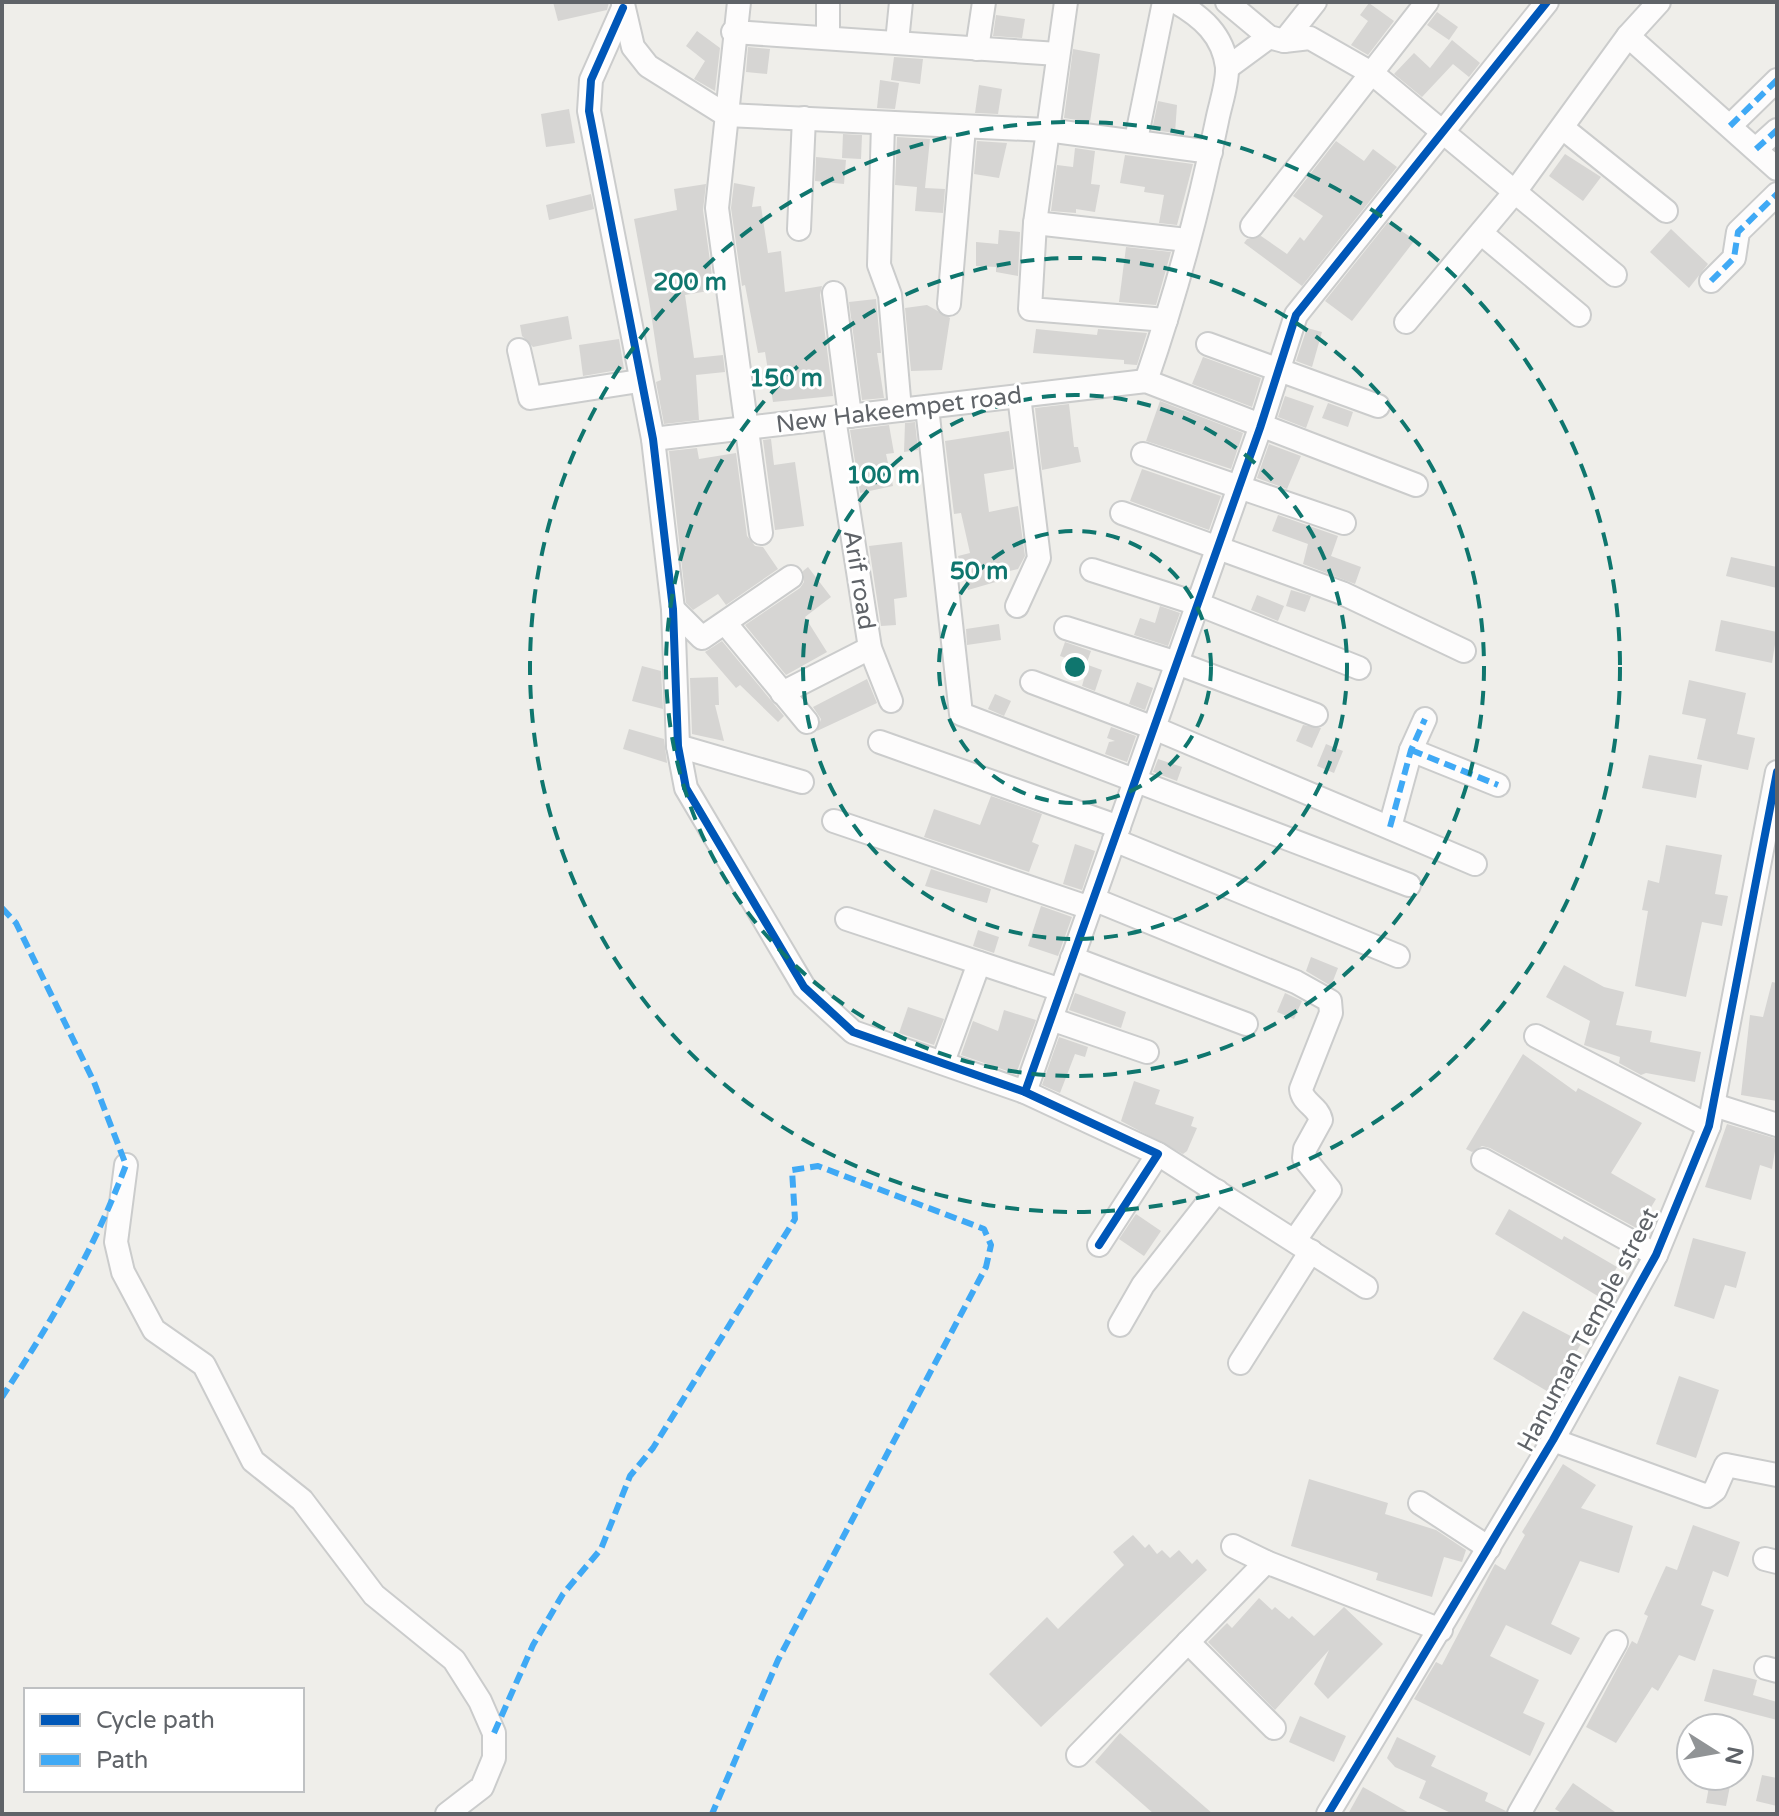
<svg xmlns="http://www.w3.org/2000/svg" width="1779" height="1816" font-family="'Varela Round',sans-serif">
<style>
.building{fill:#d6d5d3}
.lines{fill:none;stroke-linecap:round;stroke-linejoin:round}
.street-casing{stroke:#cbcccc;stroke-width:26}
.street{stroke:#fdfcfc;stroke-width:22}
.quiet{stroke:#3fa9f5;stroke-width:6;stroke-dasharray:12 6;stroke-linecap:butt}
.cycleway-casing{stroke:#fff;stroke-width:13}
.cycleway{stroke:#0057b8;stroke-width:8}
.ring{fill:none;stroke:#0f766e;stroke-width:4;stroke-dasharray:14 10}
.labels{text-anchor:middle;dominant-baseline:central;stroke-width:6;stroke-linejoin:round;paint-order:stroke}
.street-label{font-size:24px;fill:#5f6368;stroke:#fff}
.centre{fill:#0f766e;stroke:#fff;stroke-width:4}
.ring-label{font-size:24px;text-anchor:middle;font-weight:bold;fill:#0f766e;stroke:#fff;stroke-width:6;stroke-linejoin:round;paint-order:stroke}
</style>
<rect width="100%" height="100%" fill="#efeeea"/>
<g class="building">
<polygon points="553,2 609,2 607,10 558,21"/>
<polygon points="1369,3 1394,21 1368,55 1351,45 1368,21 1360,15"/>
<polygon points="1437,12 1458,27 1449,40 1427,25"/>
<polygon points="996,15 1025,19 1022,38 993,36"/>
<polygon points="697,31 720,48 715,91 694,79 705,61 686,46"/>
<polygon points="1452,40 1480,63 1469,77 1453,64 1422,97 1394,74 1414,53 1430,68"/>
<polygon points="748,47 770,49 767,74 746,72"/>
<polygon points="1073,49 1100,54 1090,122 1064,118"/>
<polygon points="894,57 923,59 920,84 891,80"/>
<polygon points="880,80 899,83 895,109 877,108"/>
<polygon points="979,85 1002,89 998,114 975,113"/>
<polygon points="1158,101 1177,105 1175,133 1152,130"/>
<polygon points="569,109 575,143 546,147 541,114"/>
<polygon points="843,134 862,135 861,159 842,158"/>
<polygon points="897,137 930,139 925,188 945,189 943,213 915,211 917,187 895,185"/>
<polygon points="977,141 1007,143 999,178 974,174"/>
<polygon points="1336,141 1364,161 1373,149 1397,167 1302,286 1244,243 1247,239 1261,236 1287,254 1300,237 1304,241 1323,216 1293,196"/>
<polygon points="1075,148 1095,151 1091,184 1100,185 1095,212 1076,209 1076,213 1051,211 1057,165 1073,167"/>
<polygon points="1565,154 1601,177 1583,201 1549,176"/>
<polygon points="1125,155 1193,164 1177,225 1159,223 1164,195 1144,192 1145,187 1120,183"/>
<polygon points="816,157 846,160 844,184 815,181"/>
<polygon points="734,183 755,187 752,207 761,206 768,253 781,251 785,292 822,286 820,295 833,396 773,402 765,352 758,353 745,285 742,286 731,208"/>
<polygon points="706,184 703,210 714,290 685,295 694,358 723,355 725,372 696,375 699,420 664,424 656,382 661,380 649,300 634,219 677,210 674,189"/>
<polygon points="591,194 594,209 549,220 546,205"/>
<polygon points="1388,222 1415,240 1352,321 1325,301"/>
<polygon points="1671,229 1708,264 1689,288 1650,252"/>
<polygon points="999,230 1020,232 1018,276 996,272 996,267 976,266 976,242 998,244"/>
<polygon points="1126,247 1171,252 1156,305 1119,302"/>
<polygon points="876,299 881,353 877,353 884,398 862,400 849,302"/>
<polygon points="927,305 950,318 942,370 911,371 905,308"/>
<polygon points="568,316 572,339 533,347 522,336 520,325"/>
<polygon points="1307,328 1322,332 1312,367 1296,361"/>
<polygon points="1036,329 1097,335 1098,329 1147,333 1137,365 1124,364 1124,360 1033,353"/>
<polygon points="619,339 624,369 583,376 579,345"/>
<polygon points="1203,357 1261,378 1252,407 1192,384"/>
<polygon points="1285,396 1314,406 1306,428 1278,417"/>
<polygon points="1160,401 1243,433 1231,469 1146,441"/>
<polygon points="1328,403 1353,412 1348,427 1322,418"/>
<polygon points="1069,404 1074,447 1078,447 1081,462 1042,470 1035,408"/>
<polygon points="915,422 918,450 904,452 905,423"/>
<polygon points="889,425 894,453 886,454 893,486 860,493 850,430"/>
<polygon points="1009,431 1014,469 984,474 989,512 1018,506 1025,556 1018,569 997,574 999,581 968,590 958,556 970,553 961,513 954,514 945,441"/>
<polygon points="771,439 774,465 795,462 804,526 775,530 763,440"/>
<polygon points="1269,444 1301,456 1287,489 1257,478"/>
<polygon points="697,448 699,459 736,453 747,536 755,546 763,547 778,569 726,605 718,594 693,610 686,603 669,451"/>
<polygon points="1142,469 1221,496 1209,530 1130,501"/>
<polygon points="1278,515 1338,536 1331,556 1361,567 1355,584 1303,564 1308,544 1272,531"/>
<polygon points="902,542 907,597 894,599 896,625 881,626 869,546"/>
<polygon points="1731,557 1777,567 1777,588 1726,576"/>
<polygon points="808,567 831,597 805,617 827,652 786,675 745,625 800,588 804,582 803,571"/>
<polygon points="1291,590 1311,596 1305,612 1286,606"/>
<polygon points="1257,595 1284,606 1278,621 1251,610"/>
<polygon points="1160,606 1180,613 1168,646 1134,635 1140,618 1155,623"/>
<polygon points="1721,620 1777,632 1772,663 1715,651"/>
<polygon points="999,624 1001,640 967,645 966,629"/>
<polygon points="722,641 784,716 778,722 740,685 736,688 705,652"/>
<polygon points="1065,642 1091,651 1086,665 1060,656"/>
<polygon points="1088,665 1102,670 1095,691 1082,686"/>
<polygon points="642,666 661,671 663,709 632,701"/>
<polygon points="718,677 719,705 715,705 724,741 692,734 690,678"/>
<polygon points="867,679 877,703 817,731 821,719 813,707"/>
<polygon points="1689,680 1746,693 1737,734 1755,738 1748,770 1697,759 1706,719 1682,714"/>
<polygon points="1137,682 1153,688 1145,710 1129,704"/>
<polygon points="995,694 1011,701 1004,716 988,709"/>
<polygon points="1303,725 1321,728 1312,748 1296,741"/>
<polygon points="1111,727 1136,736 1127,762 1105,754 1109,742 1115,741 1107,738"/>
<polygon points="629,729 664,739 667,763 623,749"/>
<polygon points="1326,744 1343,751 1334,773 1317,766"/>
<polygon points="1649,755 1702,765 1696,798 1642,788"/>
<polygon points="1158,759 1182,767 1177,781 1153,772"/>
<polygon points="991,796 1042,814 1032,842 1039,845 1029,872 924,837 934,809 980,825"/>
<polygon points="1075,844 1095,851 1082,890 1063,884"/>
<polygon points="1666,845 1722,855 1715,894 1728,896 1722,926 1702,922 1686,997 1635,986 1648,911 1642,910 1648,880 1659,883"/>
<polygon points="931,869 991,889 987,903 925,886"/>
<polygon points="1041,906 1072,917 1058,956 1028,946"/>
<polygon points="978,930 999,937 994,953 973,946"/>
<polygon points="1311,957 1338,968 1331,986 1306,971"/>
<polygon points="1564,965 1604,987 1624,992 1616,1025 1652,1031 1650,1042 1701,1052 1695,1082 1646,1073 1641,1075 1619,1063 1620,1057 1584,1045 1590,1021 1546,997"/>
<polygon points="1772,982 1777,983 1777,1101 1741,1095 1750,1015 1763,1017"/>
<polygon points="1075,993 1126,1012 1121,1028 1069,1010"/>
<polygon points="1285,993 1302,1001 1294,1019 1277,1012"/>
<polygon points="908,1007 944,1019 934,1045 899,1033"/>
<polygon points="1004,1010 1036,1020 1016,1074 961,1055 973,1021 998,1031"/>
<polygon points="1059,1037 1088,1047 1085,1057 1075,1054 1060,1093 1042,1085"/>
<polygon points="1523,1054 1576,1092 1578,1088 1642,1123 1611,1173 1656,1199 1638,1229 1490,1148 1482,1146 1472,1152 1466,1149"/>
<polygon points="1134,1081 1160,1090 1155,1104 1194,1117 1191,1126 1197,1128 1187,1151 1183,1154 1121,1121"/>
<polygon points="1727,1124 1777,1139 1772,1169 1760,1165 1751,1200 1705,1187"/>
<polygon points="1509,1209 1562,1240 1564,1236 1617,1267 1601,1298 1495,1234"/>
<polygon points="1136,1214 1161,1231 1144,1256 1119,1239"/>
<polygon points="1693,1238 1746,1252 1736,1288 1725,1285 1714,1319 1674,1306"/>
<polygon points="1523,1311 1582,1342 1552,1394 1493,1359"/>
<polygon points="1679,1376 1719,1390 1696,1458 1656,1444"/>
<polygon points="1563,1464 1596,1485 1581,1508 1633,1526 1619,1573 1580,1561 1551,1624 1580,1638 1571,1655 1506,1625 1490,1656 1539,1680 1523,1713 1545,1723 1530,1756 1414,1699 1436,1662 1442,1665 1495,1564 1505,1570 1525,1535 1522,1532"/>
<polygon points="1309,1479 1388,1503 1385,1514 1436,1530 1466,1550 1462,1562 1444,1557 1432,1597 1376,1580 1378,1573 1291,1546"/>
<polygon points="1693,1525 1740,1542 1728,1577 1713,1571 1701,1605 1714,1610 1695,1661 1679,1655 1658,1691 1652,1687 1616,1743 1586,1727 1632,1641 1637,1644 1648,1616 1644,1614 1666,1566 1677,1570"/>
<polygon points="1133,1535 1145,1548 1149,1544 1157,1554 1162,1550 1170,1558 1179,1550 1192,1564 1197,1559 1207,1570 1041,1727 989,1674 1047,1617 1058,1629 1124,1565 1113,1552"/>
<polygon points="1259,1598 1272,1610 1275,1607 1289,1619 1292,1616 1314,1636 1344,1607 1383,1644 1328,1699 1314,1684 1329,1650 1275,1710 1208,1642 1227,1623 1232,1628"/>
<polygon points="1713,1669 1757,1680 1753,1695 1777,1702 1777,1720 1704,1701"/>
<polygon points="1300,1716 1346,1736 1334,1762 1289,1742"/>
<polygon points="1120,1733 1213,1814 1154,1814 1095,1762"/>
<polygon points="1397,1737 1436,1756 1431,1766 1488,1793 1485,1801 1506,1811 1505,1814 1453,1814 1419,1798 1426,1781 1395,1767 1387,1758"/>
<polygon points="1762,1775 1777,1778 1777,1806 1756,1801"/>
<polygon points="1711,1776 1732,1776 1726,1806 1706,1803"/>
<polygon points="1573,1783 1618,1814 1563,1814 1555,1809"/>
<polygon points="1363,1787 1411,1814 1348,1814"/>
</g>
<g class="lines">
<defs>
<g id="street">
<polyline points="739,2 717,208 761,533"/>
<polyline points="1066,2 1035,223 1030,309 1166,320"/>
<polyline points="1227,2 1269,37 1284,41 1310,38 1373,74 1615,275"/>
<polyline points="623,4 633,47 648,66 726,115 1047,130 1211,152"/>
<polyline points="623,8 591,80 589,111 653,439 673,609 678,746 686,788 804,987 853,1032 1025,1092 1158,1154 1099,1245"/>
<polyline points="733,32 1058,54"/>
<polyline points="1628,36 1777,169"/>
<polyline points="828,38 828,2"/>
<polyline points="1284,41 1315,2"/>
<polyline points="897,42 901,2"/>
<polyline points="977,49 984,2"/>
<polyline points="1227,68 1269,37"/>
<polyline points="883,124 879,265 890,295 900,410"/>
<polyline points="1730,126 1777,80"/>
<polyline points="1564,129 1666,211"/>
<polyline points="1136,140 1164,2"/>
<polyline points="1756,149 1777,130"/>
<polyline points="1035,223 1187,240"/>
<polyline points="1252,226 1427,2"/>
<polyline points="799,229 804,118"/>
<polyline points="1481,233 1579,315"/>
<polyline points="1711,281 1734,258 1738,232 1777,194"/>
<polyline points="834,293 850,416"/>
<polyline points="949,304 964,127"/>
<polyline points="1406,322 1514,193 1628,36 1659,2"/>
<polyline points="1208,344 1378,406"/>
<polyline points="519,350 530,398 639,381"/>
<path d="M 1146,381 C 1175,297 1199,209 1217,121 C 1220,105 1228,83 1227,67 C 1223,35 1202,17 1176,2"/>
<polyline points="927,407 961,714 1409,885"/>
<polyline points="834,418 870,648 891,701"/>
<polyline points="653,439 1146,381 1416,485"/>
<polyline points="1143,454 1344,523"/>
<polyline points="1122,513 1342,593 1464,651"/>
<polyline points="1092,570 1198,604 1359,668"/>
<polyline points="1017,606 1039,558 1019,396"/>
<polyline points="673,609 702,638 791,577"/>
<polyline points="726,624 807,722"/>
<polyline points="1066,628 1177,663 1316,715"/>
<polyline points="1032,682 1154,728 1475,864"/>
<polyline points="782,693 870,648"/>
<polyline points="880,742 1119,827"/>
<polyline points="678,746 802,782"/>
<polyline points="1411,750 1498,785"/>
<polyline points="834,821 1090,908"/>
<polyline points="1390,827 1411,750 1425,719"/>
<polyline points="1114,840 1398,956"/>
<path d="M 1093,899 L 1296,982 L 1330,1001 L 1331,1013 L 1301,1089 C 1302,1103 1318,1106 1321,1120 L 1305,1149 L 1304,1158 L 1330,1190 L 1295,1240"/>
<polyline points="847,919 1061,990"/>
<polyline points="1072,958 1246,1024"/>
<polyline points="1051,1019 1147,1052"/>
<polyline points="1536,1036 1709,1126"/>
<polyline points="943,1062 979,963"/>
<polyline points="1025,1092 1260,428 1296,315 1547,2"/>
<polyline points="1714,1105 1777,1125"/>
<polyline points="1158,1154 1366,1287"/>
<polyline points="1483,1160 1656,1255"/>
<polyline points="126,1165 116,1242 123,1272 154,1330 204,1365 253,1461 302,1500 374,1595 454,1660 480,1701 494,1733 494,1758 482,1787 447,1814"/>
<polyline points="1120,1325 1143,1285 1217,1191"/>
<polyline points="1240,1363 1311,1251"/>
<polyline points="1553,1440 1707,1496 1715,1490 1726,1465 1777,1475"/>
<polyline points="1420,1503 1489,1548"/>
<polyline points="1233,1546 1266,1562"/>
<polyline points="1765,1559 1777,1562"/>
<polyline points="1188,1642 1274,1728"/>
<polyline points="1766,1668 1777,1671"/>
<polyline points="1078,1755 1266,1562 1441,1630"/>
<polyline points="1328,1814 1553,1440 1656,1255 1709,1126 1777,772"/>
<polyline points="1519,1814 1616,1642"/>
</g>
</defs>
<use href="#street" class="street-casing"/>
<use href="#street" class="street"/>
<g class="quiet">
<polyline points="1730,126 1777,80"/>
<polyline points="1756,149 1777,130"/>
<polyline points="1711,281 1734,258 1738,232 1777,194"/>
<polyline points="1411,750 1498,785"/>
<polyline points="1390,827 1411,750 1425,719"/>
<path d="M 2,908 L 16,923 L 94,1082 L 126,1165 C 93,1252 53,1319 2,1397"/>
<polyline points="494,1733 533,1645 563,1594 601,1549 630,1476 653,1448 795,1219 792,1170 818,1166 984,1229 991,1245 986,1267 778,1660 712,1814"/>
</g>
<defs>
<g id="cycleway">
<polyline points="623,8 591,80 589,111 653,439 673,609 678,746 686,788 804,987 853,1032 1025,1092 1158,1154 1099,1245"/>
<polyline points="1025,1092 1260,428 1296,315 1547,2"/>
<polyline points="1328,1814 1553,1440 1656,1255 1709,1126 1777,772"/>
</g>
</defs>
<use href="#cycleway" class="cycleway-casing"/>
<use href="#cycleway" class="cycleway"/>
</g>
<g class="ring">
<circle cx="1075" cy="667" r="136"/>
<circle cx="1075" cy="667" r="272"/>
<circle cx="1075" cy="667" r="409"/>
<circle cx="1075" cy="667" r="545"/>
</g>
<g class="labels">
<g class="street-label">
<text transform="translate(899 410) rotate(-7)">New Hakeempet road</text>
<text transform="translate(859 580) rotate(81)">Arif road</text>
<text transform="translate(1588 1330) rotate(-62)">Hanuman Temple street</text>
</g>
</g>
<circle cx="1075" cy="667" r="12" class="centre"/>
<g class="ring-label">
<text x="690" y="290">200 m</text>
<text x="786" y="386">150 m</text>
<text x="883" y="483">100 m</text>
<text x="979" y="579">50 m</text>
</g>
<rect width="1779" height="1816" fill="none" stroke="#5f6368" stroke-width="8"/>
<rect x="24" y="1688" width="280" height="104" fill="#ffffff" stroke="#bfc1c3" stroke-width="2"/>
<rect x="40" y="1714" width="40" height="12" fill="#0057b8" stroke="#bfc1c3" stroke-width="2"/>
<text x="96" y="1728" font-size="24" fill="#5f6368">Cycle path</text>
<rect x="40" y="1754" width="40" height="12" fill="#3fa9f5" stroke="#bfc1c3" stroke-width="2"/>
<text x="96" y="1768" font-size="24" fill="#5f6368">Path</text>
<g transform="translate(1715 1752) rotate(101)"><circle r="38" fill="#ffffff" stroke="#bfc1c3" stroke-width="2"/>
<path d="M0-6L14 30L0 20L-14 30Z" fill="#919496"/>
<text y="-12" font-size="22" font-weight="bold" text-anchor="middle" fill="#5f6368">N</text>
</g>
</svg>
